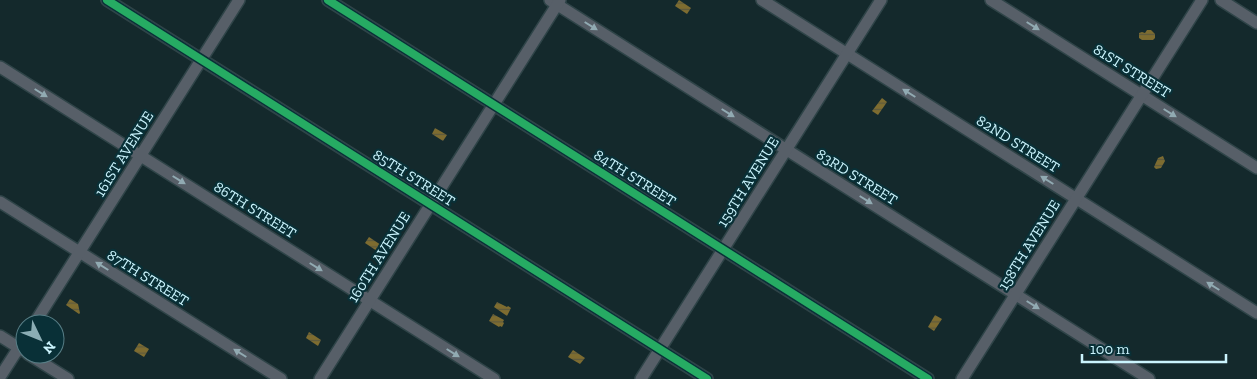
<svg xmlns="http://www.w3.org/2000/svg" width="1257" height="379" font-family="'Zilla Slab',serif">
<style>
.water{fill:url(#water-rules)}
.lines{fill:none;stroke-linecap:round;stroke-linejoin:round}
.street-casing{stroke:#2f4448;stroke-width:14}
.street{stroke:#575f68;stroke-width:11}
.cycleway-casing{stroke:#093037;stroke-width:11}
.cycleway{stroke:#26ab63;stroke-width:8}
.oneway{fill:#91aab2}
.labels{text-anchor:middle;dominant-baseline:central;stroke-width:4.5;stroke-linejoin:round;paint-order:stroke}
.street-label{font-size:15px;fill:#cbf4fd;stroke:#093037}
</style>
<defs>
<pattern id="water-rules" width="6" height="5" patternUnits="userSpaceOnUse" patternTransform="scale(1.25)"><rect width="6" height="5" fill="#7e6c30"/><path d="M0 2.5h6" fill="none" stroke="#5e5a3e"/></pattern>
</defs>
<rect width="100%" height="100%" fill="#14292c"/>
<g class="water">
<polygon points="679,0 691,8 687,14 675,6"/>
<polygon points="1147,30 1151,30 1155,34 1155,38 1153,40 1142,40 1139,38 1139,33 1142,32 1145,33"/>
<polygon points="882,98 887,102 878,115 872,111"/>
<polygon points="435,128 447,135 443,141 432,134"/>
<polygon points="1163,156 1165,161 1161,168 1156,169 1154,167 1158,158"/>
<polygon points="369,237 381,245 377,251 365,243"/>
<polygon points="70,299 78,304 80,313 79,314 66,305"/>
<polygon points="497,302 507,307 508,306 511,308 507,316 494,307"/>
<polygon points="493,314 504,320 503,322 504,323 502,327 500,326 499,327 489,321"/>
<polygon points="935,315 942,319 934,331 928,327"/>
<polygon points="309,332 321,340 318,346 306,338"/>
<polygon points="139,343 149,349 144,357 134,351"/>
<polygon points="573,350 585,358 580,364 568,357"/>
</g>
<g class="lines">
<defs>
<g id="street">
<polyline points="107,0 707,379"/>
<polyline points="328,0 928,379"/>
<polyline points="550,0 1149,379"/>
<polyline points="762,0 1257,313"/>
<polyline points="991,0 1257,168"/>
<polyline points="1221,0 1257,23"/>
<polyline points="0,67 494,379"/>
<polyline points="0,202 281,379"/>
<polyline points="34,324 239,0"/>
<polyline points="0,336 24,351"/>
<polyline points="28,354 68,379"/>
<polyline points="0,377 25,338"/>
<polyline points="320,379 560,0"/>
<polyline points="641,379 881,0"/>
<polyline points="962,379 1202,0"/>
</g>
</defs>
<use href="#street" class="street-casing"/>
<use href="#street" class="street"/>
<defs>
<g id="cycleway">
<polyline points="107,0 707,379"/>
<polyline points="328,0 928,379"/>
</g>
</defs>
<use href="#cycleway" class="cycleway-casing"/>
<use href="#cycleway" class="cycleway"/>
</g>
<defs><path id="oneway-solid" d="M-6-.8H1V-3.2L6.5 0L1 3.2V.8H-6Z" transform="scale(1.25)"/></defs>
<g class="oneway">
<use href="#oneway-solid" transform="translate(591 26) rotate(32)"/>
<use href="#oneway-solid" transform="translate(1033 26) rotate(32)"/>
<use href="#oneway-solid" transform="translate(41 93) rotate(32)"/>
<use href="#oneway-solid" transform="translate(909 93) rotate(-148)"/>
<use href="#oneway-solid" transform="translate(728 113) rotate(32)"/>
<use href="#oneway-solid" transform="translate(1170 113) rotate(32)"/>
<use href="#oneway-solid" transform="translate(179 180) rotate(32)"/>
<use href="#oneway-solid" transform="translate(1047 180) rotate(-148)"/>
<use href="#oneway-solid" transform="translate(866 200) rotate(32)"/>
<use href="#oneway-solid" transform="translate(102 266) rotate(-148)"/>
<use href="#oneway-solid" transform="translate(316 267) rotate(32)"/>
<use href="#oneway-solid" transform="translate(1213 286) rotate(-148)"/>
<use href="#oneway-solid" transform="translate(1033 305) rotate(32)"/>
<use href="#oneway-solid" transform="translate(240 353) rotate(-148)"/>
<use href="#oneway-solid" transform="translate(453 353) rotate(32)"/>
</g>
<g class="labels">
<g class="street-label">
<text transform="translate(1132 71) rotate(32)">81ST STREET</text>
<text transform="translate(1018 144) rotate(32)">82ND STREET</text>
<text transform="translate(124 154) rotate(-58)">161ST AVENUE</text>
<text transform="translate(857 177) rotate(32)">83RD STREET</text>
<text transform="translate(414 178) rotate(32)">85TH STREET</text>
<text transform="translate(635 178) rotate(32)">84TH STREET</text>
<text transform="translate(748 182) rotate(-58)">159TH AVENUE</text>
<text transform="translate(255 210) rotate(32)">86TH STREET</text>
<text transform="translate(1029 245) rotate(-58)">158TH AVENUE</text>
<text transform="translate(379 257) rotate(-58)">160TH AVENUE</text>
<text transform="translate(148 278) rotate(32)">87TH STREET</text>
</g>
</g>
<g transform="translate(40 339) rotate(133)"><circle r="24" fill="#093037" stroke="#577e86"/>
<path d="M0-4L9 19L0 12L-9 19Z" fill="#8badb4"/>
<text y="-8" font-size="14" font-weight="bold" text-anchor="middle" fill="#cbf4fd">N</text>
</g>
<path d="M1082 354v8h144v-8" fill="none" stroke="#cbf4fd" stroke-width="2.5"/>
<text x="1090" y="354" font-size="15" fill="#cbf4fd" stroke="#093037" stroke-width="4" paint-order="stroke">100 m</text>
</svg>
